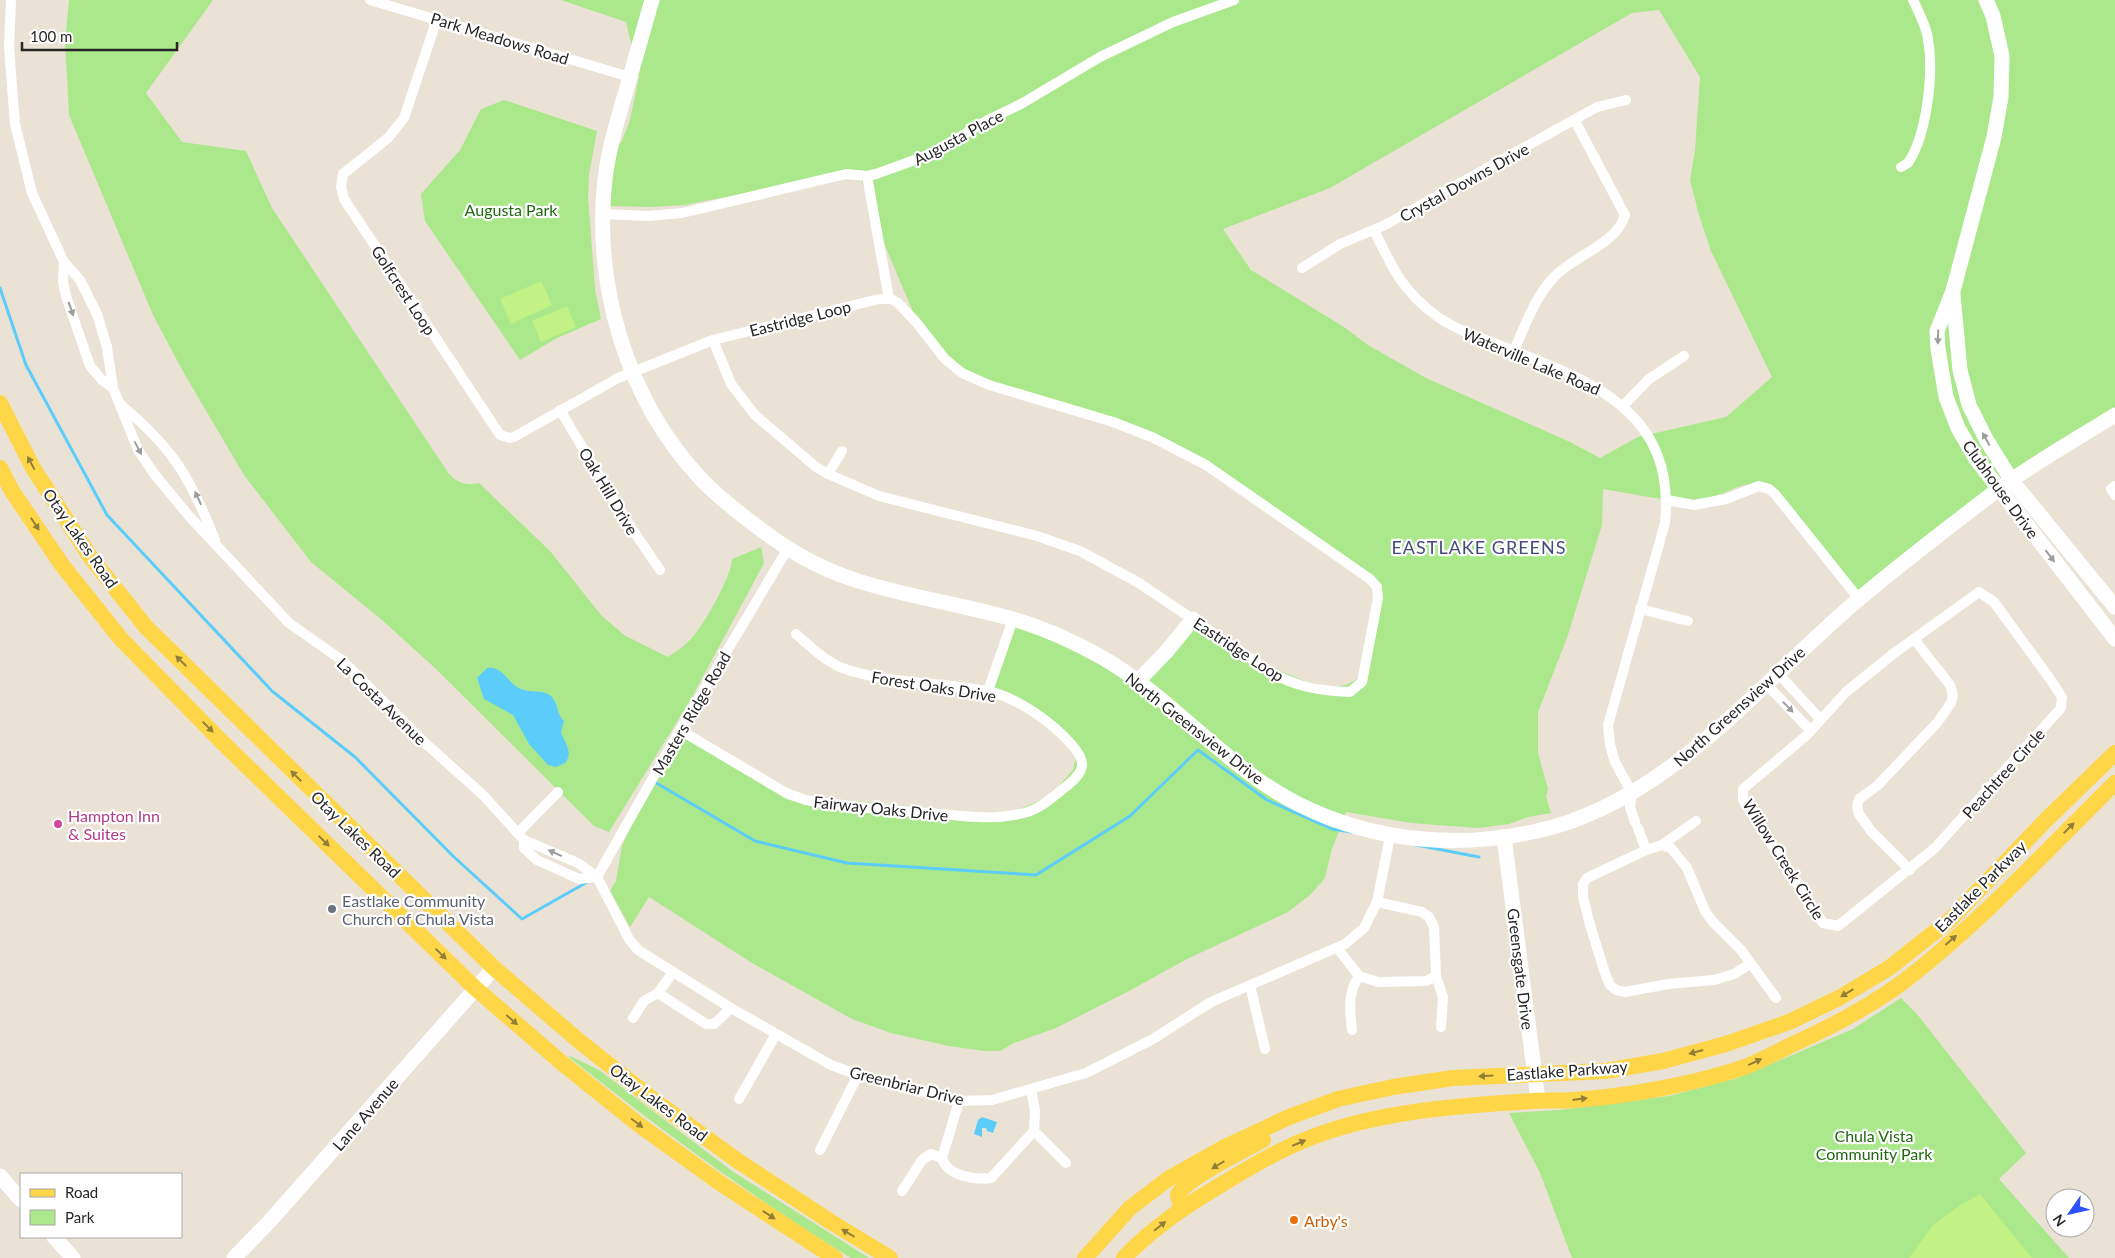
<svg xmlns="http://www.w3.org/2000/svg" width="2115" height="1258" font-family="Lato,sans-serif">
<style>
.green{fill:#aae88b;fill-rule:evenodd}
.pitch{fill:#c2f186}
.water{fill:#5ccdfa}
.lines{fill:none;stroke-linecap:round;stroke-linejoin:round}
.stream{stroke:#5ccdfa;stroke-width:3}
.street{stroke:#fff;stroke-width:10}
.secondary{stroke:#fff;stroke-width:15}
.primary{stroke:#fed648;stroke-width:16}
.oneway{fill:#9d9d9d}
.oneway2{fill:#927e37}
.hotel-dot{fill:#d1479c;stroke:#fff;stroke-width:2}
.worship-dot{fill:#6b7280;stroke:#fff;stroke-width:2}
.food-dot{fill:#e8710a;stroke:#fff;stroke-width:2}
.labels{text-anchor:middle;dominant-baseline:central;stroke-width:4.5;stroke-linejoin:round;paint-order:stroke}
.street-label{font-size:16px;fill:#262626;stroke:#fff}
.park-label{font-size:16px;fill:#226812;stroke:#fff}
.hotel-label{font-size:16px;fill:#b23c85;stroke:#fff;text-anchor:start}
.worship-label{font-size:16px;fill:#5b616d;stroke:#fff;text-anchor:start}
.food-label{font-size:16px;fill:#c56008;stroke:#fff;text-anchor:start}
.neighbourhood-label{font-size:18px;letter-spacing:1px;fill:#434c7a;stroke:#fff}
</style>
<rect width="100%" height="100%" fill="#ebe2d6"/>
<g class="green">
<path d="M 69,0 L 213,0 L 146,93 L 182,142 L 246,151 L 272,208 L 449,474 C 458,483 466,486 479,483 L 550,551 L 601,615 L 624,635 L 668,657 C 675,652 682,648 688,642 C 701,631 732,576 732,559 L 761,547 L 764,563 L 691,699 L 609,832 L 594,826 L 435,668 L 382,620 L 311,562 L 244,475 L 185,375 L 153,315 L 69,115 L 65,43 Z"/>
<path d="M 561,0 L 2115,0 L 2115,410 L 1860,600 L 1760,483 C 1740,482 1723,496 1704,499 C 1671,504 1636,494 1603,489 L 1602,525 L 1567,638 L 1538,712 L 1538,753 L 1548,789 L 1546,797 L 1551,813 L 1528,817 L 1509,824 L 1478,828 L 1411,823 L 1346,812 L 1332,849 L 1325,878 L 1310,895 L 1288,912 L 1187,959 L 1129,991 L 1056,1028 L 1014,1043 L 1000,1051 L 984,1051 L 949,1046 L 891,1033 L 852,1019 L 752,963 L 649,897 L 630,927 L 610,891 L 616,881 L 622,846 L 652,780 L 671,760 L 684,737 L 770,784 L 820,802 L 854,801 L 982,813 L 1015,811 L 1043,799 L 1055,790 L 1073,770 L 1076,756 L 1068,739 L 991,690 L 1014,613 L 1143,680 L 1192,614 C 1225,636 1322,713 1359,677 L 1374,593 L 1370,579 L 1155,437 L 984,381 L 957,366 L 918,324 L 886,248 L 858,171 L 685,205 L 654,207 L 603,206 L 609,155 L 622,141 L 630,120 L 639,77 L 626,22 ZM 1659,10 L 1700,77 L 1695,150 L 1690,180 L 1699,215 L 1711,251 L 1772,377 L 1726,417 L 1638,437 L 1600,458 L 1570,442 L 1426,378 L 1368,345 L 1344,327 L 1251,270 L 1223,229 L 1330,188 L 1632,13 Z"/>
<polygon points="504,100 597,131 589,175 588,197 595,289 601,319 557,338 520,360 425,221 421,194 460,150 481,109"/>
<polygon points="1901,998 1917,1014 2026,1153 1999,1179 2069,1258 1572,1258 1540,1173 1509,1113 1559,1110 1669,1096 1738,1078 1853,1029"/>
<path d="M 570,1056 L 599,1070 L 732,1171 L 869,1258 L 851,1258 C 752,1197 660,1130 569,1057 Z"/>
</g>
<g class="pitch">
<polygon points="541,281 552,305 511,324 500,299"/>
<polygon points="567,306 576,327 541,342 532,321"/>
<polygon points="1980,1194 2032,1258 1909,1258 1932,1226 1959,1206"/>
</g>
<g class="water">
<path d="M 487,668 C 503,666 508,683 519,688 C 529,694 543,688 552,697 C 558,704 557,715 564,721 L 561,732 C 564,741 574,753 565,763 L 556,767 L 548,765 L 529,744 L 513,715 L 484,699 L 477,678 Z"/>
<polygon points="982,1117 997,1122 993,1133 987,1131 986,1128 982,1128 982,1137 974,1134 978,1120"/>
</g>
<g class="lines">
<g class="stream">
<polyline points="0,288 26,365 107,515 272,691 355,757 454,857 522,919 589,881"/>
<polyline points="653,781 755,841 847,863 1036,875 1130,816 1198,750 1267,800 1332,829 1351,832"/>
<polyline points="1416,845 1479,857"/>
</g>
<g class="street">
<polyline points="11,0 9,47 15,124 32,193 64,262 80,280 97,314 107,347 113,388 138,450 155,475 189,516 289,623 343,661 425,743 482,794 524,840"/>
<polyline points="370,0 630,77"/>
<path d="M 437,19 L 404,118 L 388,138 L 343,174 L 341,187 L 344,199 L 500,435 L 510,438 L 514,437 L 618,378 L 713,340 L 879,299 L 891,299 L 898,303 L 916,322 L 945,359 L 962,373 L 989,385 L 1113,422 L 1154,438 L 1206,465 L 1370,579 L 1377,587 L 1378,598 L 1362,682 L 1350,692 C 1321,691 1295,687 1271,672 L 1139,583 L 1080,551 L 1037,536 L 879,496 L 828,474 L 816,467 L 755,415 L 731,384 L 713,340"/>
<path d="M 1901,167 L 1908,163 C 1927,135 1934,72 1928,39 C 1926,26 1919,12 1913,0"/>
<polyline points="867,176 889,299"/>
<polyline points="602,214 648,216 682,213 846,174 867,176 876,174 931,154 988,120 1021,104 1100,57 1173,22 1234,0"/>
<path d="M 1374,230 C 1392,268 1403,292 1438,317 C 1458,331 1482,338 1504,347 C 1591,381 1676,411 1665,523 L 1608,725 L 1610,745 L 1615,762 L 1632,793 L 1630,807 L 1635,822"/>
<polyline points="64,262 63,281 66,296 90,366 102,380 113,388"/>
<polyline points="1302,268 1340,244 1385,225 1597,107 1626,100"/>
<path d="M 1514,351 C 1525,325 1535,297 1554,277 C 1575,255 1617,244 1625,215 L 1575,121"/>
<path d="M 120,404 C 173,448 190,477 215,540"/>
<polyline points="1623,406 1649,379 1684,356"/>
<polyline points="560,410 626,520 660,570"/>
<polyline points="828,474 842,451"/>
<polyline points="2115,486 2111,489 2115,495"/>
<polyline points="1667,500 1694,505 1726,499 1759,486 1769,489 1775,494 1859,599"/>
<polygon points="1979,592 1994,602 2050,679 2062,697 2061,708 1935,848 1838,926 1823,923 1743,800 1743,789 1807,735 1846,692 1893,654"/>
<polyline points="1640,609 1688,621"/>
<polyline points="1778,673 1820,719"/>
<polyline points="1766,684 1810,730"/>
<polyline points="988,691 1013,619"/>
<path d="M 680,730 L 788,794 L 806,800 C 850,808 896,810 941,814 C 970,817 995,820 1024,813 C 1041,809 1055,795 1068,785 C 1085,771 1087,762 1072,745 C 1052,722 1017,697 987,691 C 941,682 893,684 848,670 C 828,664 812,648 796,634"/>
<polyline points="1638,828 1646,850"/>
<polyline points="518,833 558,792"/>
<polyline points="1662,845 1696,821"/>
<polyline points="1910,870 1871,831 1859,814 1857,806 1859,799 1877,786 1937,723 1951,703 1953,695 1950,685 1914,639"/>
<polyline points="597,877 579,879 537,860 524,848 524,840 578,863 597,877 629,939 638,950 731,1008 831,1065 858,1075 959,1101 992,1100 1086,1073 1153,1039 1211,1002 1345,944 1364,928 1377,902 1390,836"/>
<polyline points="597,877 680,730 787,550"/>
<polyline points="1377,902 1422,912 1429,917 1434,927 1436,976 1443,997 1441,1027"/>
<polyline points="1338,949 1359,976 1378,982 1426,981 1436,976"/>
<polyline points="1750,964 1734,974 1714,980 1668,984 1625,992 1616,990 1610,985 1606,976 1590,925 1583,897 1583,884 1587,878 1646,850 1662,845 1671,848 1687,868 1705,911 1713,922 1741,950 1776,998"/>
<polyline points="1250,985 1265,1049"/>
<polyline points="658,993 706,1024 714,1024 731,1008"/>
<polyline points="633,1018 644,1001 658,993 673,972"/>
<path d="M 1352,1030 C 1350,1010 1347,994 1359,976"/>
<polyline points="739,1099 776,1034"/>
<path d="M 959,1101 L 942,1158 C 947,1176 974,1180 991,1178 L 1034,1131 L 1035,1111 L 1031,1089"/>
<polyline points="1034,1131 1066,1163"/>
<polyline points="820,1150 858,1075"/>
<polyline points="902,1191 922,1160 931,1154 942,1158"/>
</g>
<g class="secondary">
<path d="M 652,0 C 644,28 636,56 628,84 C 619,115 609,146 605,179 C 593,286 627,401 702,480 C 717,496 734,509 751,522 C 786,549 813,566 855,580 C 907,597 961,604 1013,619 C 1044,628 1075,642 1103,658 C 1160,691 1204,741 1257,779 C 1338,837 1441,853 1537,831 C 1669,802 1760,682 1859,599 C 1903,562 1950,526 1996,491 C 2034,463 2075,440 2115,415"/>
<polyline points="1986,0 1993,16 2002,56 2001,97 1994,137 1953,291 1937,331 1938,349 1946,397 1958,428 1976,459 2115,639"/>
<polyline points="1953,295 1960,370 1969,405 1987,441 2012,481 2115,607"/>
<polyline points="1138,681 1167,651 1193,619"/>
<polyline points="1504,837 1538,1100"/>
<polyline points="0,1176 21,1200"/>
<polyline points="54,1237 73,1258"/>
<polyline points="234,1258 269,1222 494,968"/>
</g>
<g class="primary">
<polyline points="0,403 33,468 91,558 146,627 494,968 579,1041 655,1101 738,1161 831,1222 890,1258"/>
<polyline points="0,468 12,491 62,565 121,639 222,742 475,988 562,1063 638,1124 720,1183 835,1258"/>
<path d="M 1182,1209 L 1178,1195 C 1185,1179 1244,1150 1263,1140"/>
<polyline points="1085,1258 1130,1208 1168,1179 1225,1147 1289,1117 1338,1099 1393,1087 1453,1078 1605,1071 1663,1061 1726,1044 1789,1022 1839,998 1889,968 1950,920 2045,821 2115,753"/>
<path d="M 1124,1258 C 1151,1229 1185,1206 1219,1186 C 1250,1167 1280,1149 1315,1136 C 1381,1111 1464,1105 1534,1101 C 1547,1100 1561,1101 1574,1100 C 1628,1096 1690,1085 1742,1068 C 1758,1062 1773,1054 1789,1046 C 1827,1029 1869,1007 1903,982 C 1980,923 2046,851 2115,783"/>
</g>
</g>
<defs><path id="oneway-solid" d="M-6-.8H1V-3.2L6.5 0L1 3.2V.8H-6Z" transform="scale(1.25)"/></defs>
<g class="oneway">
<use href="#oneway-solid" transform="translate(71 309) rotate(71)"/>
<use href="#oneway-solid" transform="translate(1938 337) rotate(92)"/>
<use href="#oneway-solid" transform="translate(1986 439) rotate(-119)"/>
<use href="#oneway-solid" transform="translate(138 448) rotate(62)"/>
<use href="#oneway-solid" transform="translate(198 498) rotate(-115)"/>
<use href="#oneway-solid" transform="translate(2050 556) rotate(52)"/>
<use href="#oneway-solid" transform="translate(1788 707) rotate(46)"/>
<use href="#oneway-solid" transform="translate(555 853) rotate(-156)"/>
</g>
<g class="oneway2">
<use href="#oneway-solid" transform="translate(31 463) rotate(-118)"/>
<use href="#oneway-solid" transform="translate(35 524) rotate(56)"/>
<use href="#oneway-solid" transform="translate(181 661) rotate(-135)"/>
<use href="#oneway-solid" transform="translate(208 727) rotate(45)"/>
<use href="#oneway-solid" transform="translate(296 776) rotate(-135)"/>
<use href="#oneway-solid" transform="translate(2069 828) rotate(-45)"/>
<use href="#oneway-solid" transform="translate(324 841) rotate(44)"/>
<use href="#oneway-solid" transform="translate(1951 940) rotate(-41)"/>
<use href="#oneway-solid" transform="translate(441 954) rotate(44)"/>
<use href="#oneway-solid" transform="translate(1847 993) rotate(149)"/>
<use href="#oneway-solid" transform="translate(512 1020) rotate(41)"/>
<use href="#oneway-solid" transform="translate(1696 1052) rotate(165)"/>
<use href="#oneway-solid" transform="translate(1755 1062) rotate(-25)"/>
<use href="#oneway-solid" transform="translate(1486 1076) rotate(176)"/>
<use href="#oneway-solid" transform="translate(1580 1099) rotate(-7)"/>
<use href="#oneway-solid" transform="translate(637 1123) rotate(37)"/>
<use href="#oneway-solid" transform="translate(1299 1143) rotate(-23)"/>
<use href="#oneway-solid" transform="translate(1218 1165) rotate(149)"/>
<use href="#oneway-solid" transform="translate(769 1215) rotate(33)"/>
<use href="#oneway-solid" transform="translate(1160 1226) rotate(-39)"/>
<use href="#oneway-solid" transform="translate(848 1233) rotate(-149)"/>
</g>
<circle class="hotel-dot" cx="58" cy="824" r="5"/>
<circle class="worship-dot" cx="332" cy="909" r="5"/>
<circle class="food-dot" cx="1294" cy="1220" r="5"/>
<g class="labels">
<g class="street-label">
<text transform="translate(500 38) rotate(17)">Park Meadows Road</text>
<text transform="translate(958 137) rotate(-28)">Augusta Place</text>
<text transform="translate(1464 182) rotate(-29)">Crystal Downs Drive</text>
<text transform="translate(404 290) rotate(57)">Golfcrest Loop</text>
<text transform="translate(800 318) rotate(-14)">Eastridge Loop</text>
<text transform="translate(1532 361) rotate(23)">Waterville Lake Road</text>
<text transform="translate(2001 489) rotate(54)">Clubhouse Drive</text>
<text transform="translate(609 491) rotate(59)">Oak Hill Drive</text>
<text transform="translate(81 538) rotate(55)">Otay Lakes Road</text>
<text transform="translate(1239 649) rotate(33)">Eastridge Loop</text>
<text transform="translate(934 686) rotate(9)">Forest Oaks Drive</text>
<text transform="translate(382 701) rotate(44)">La Costa Avenue</text>
<text transform="translate(1739 706) rotate(-42)">North Greensview Drive</text>
<text transform="translate(691 713) rotate(-60)">Masters Ridge Road</text>
<text transform="translate(1195 728) rotate(38)">North Greensview Drive</text>
<text transform="translate(2003 773) rotate(-48)">Peachtree Circle</text>
<text transform="translate(881 808) rotate(6)">Fairway Oaks Drive</text>
<text transform="translate(356 834) rotate(44)">Otay Lakes Road</text>
<text transform="translate(1784 859) rotate(58)">Willow Creek Circle</text>
<text transform="translate(1980 886) rotate(-45)">Eastlake Parkway</text>
<text transform="translate(1521 969) rotate(83)">Greensgate Drive</text>
<text transform="translate(1567 1070) rotate(-4)">Eastlake Parkway</text>
<text transform="translate(907 1085) rotate(14)">Greenbriar Drive</text>
<text transform="translate(659 1102) rotate(37)">Otay Lakes Road</text>
<text transform="translate(365 1114) rotate(-49)">Lane Avenue</text>
</g>
<g class="park-label">
<text x="511" y="209">Augusta Park</text>
<text x="1874" y="1135">Chula Vista<tspan x="1874" dy="18">Community Park</tspan></text>
</g>
<g class="hotel-label">
<text x="68" y="815">Hampton Inn<tspan x="68" dy="18">&amp; Suites</tspan></text>
</g>
<g class="worship-label">
<text x="342" y="900">Eastlake Community<tspan x="342" dy="18">Church of Chula Vista</tspan></text>
</g>
<g class="food-label">
<text x="1304" y="1220">Arby's</text>
</g>
<g class="neighbourhood-label">
<text x="1479" y="547">EASTLAKE GREENS</text>
</g>
</g>
<rect x="20" y="1173" width="162" height="65" fill="#ffffff" stroke="#a8a8a8"/>
<rect x="30" y="1189" width="25" height="8" fill="#fed648" stroke="#a8a8a8"/>
<text x="65" y="1198" font-size="15" fill="#262626">Road</text>
<rect x="30" y="1210" width="25" height="15" fill="#aae88b" stroke="#a8a8a8"/>
<text x="65" y="1223" font-size="15" fill="#262626">Park</text>
<g transform="translate(2070 1213) rotate(236)"><circle r="24" fill="#ffffff" stroke="#a8a8a8"/>
<path d="M0-4L9 19L0 12L-9 19Z" fill="#2f52ff"/>
<text y="-8" font-size="14" font-weight="bold" text-anchor="middle" fill="#262626">N</text>
</g>
<path d="M22 42v8h155v-8" fill="none" stroke="#262626" stroke-width="2.5"/>
<text x="30" y="42" font-size="15" fill="#262626" stroke="#ffffff" stroke-width="4" paint-order="stroke">100 m</text>
</svg>
